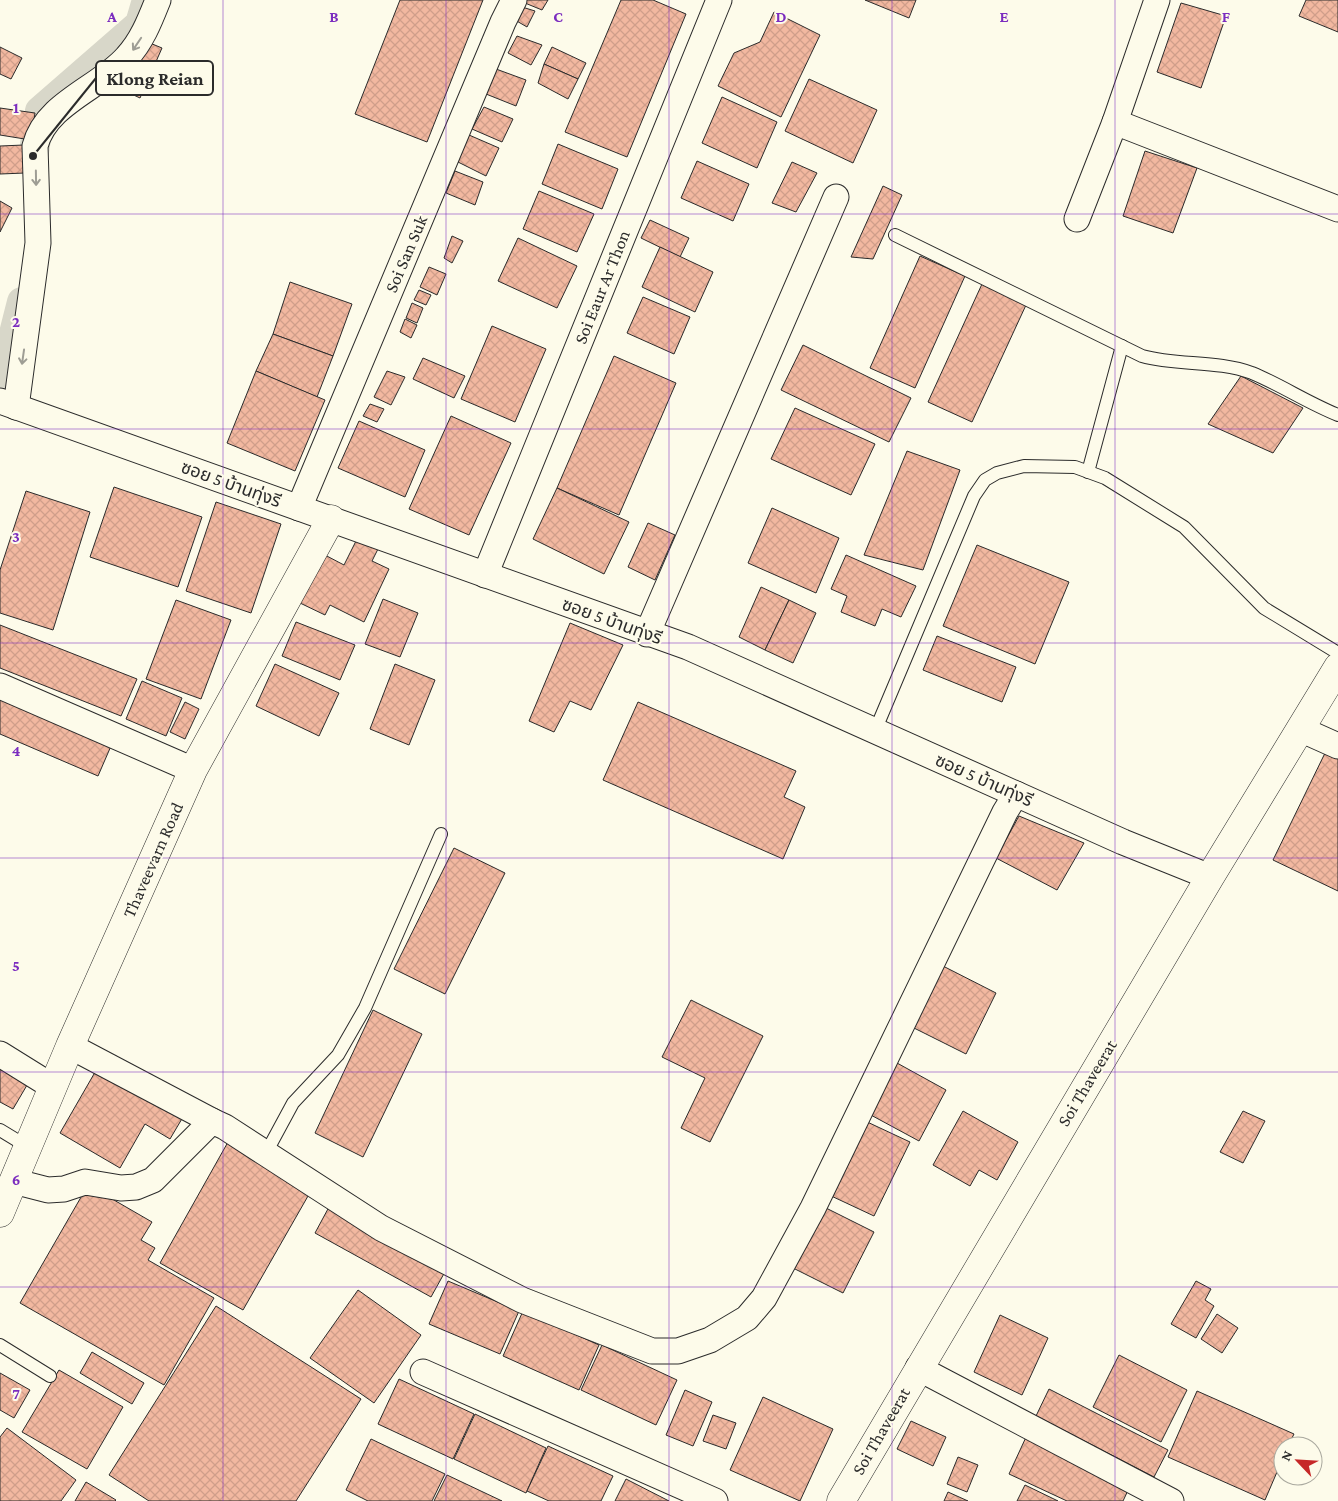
<svg xmlns="http://www.w3.org/2000/svg" width="1338" height="1501" font-family="'Crimson Pro','Noto Sans Thai',serif">
<style>
.lines{fill:none;stroke-linecap:round;stroke-linejoin:round}
.canal{stroke:#d8d7c9;stroke-width:30}
.building{fill:url(#building-cross-hatch);stroke:#2b2b2b}
.lane-casing{stroke:#2b2b2b;stroke-width:14}
.street-casing{stroke:#2b2b2b;stroke-width:27}
.secondary-casing{stroke:#2b2b2b;stroke-width:29}
.lane{stroke:#fdfbea;stroke-width:12}
.street{stroke:#fdfbea;stroke-width:25}
.secondary{stroke:#fdfbea;stroke-width:28}
.oneway{stroke:#9e9d94}
.grid{fill:none;stroke:#7b2cbf;stroke-width:1;stroke-opacity:0.55}
.labels{text-anchor:middle;dominant-baseline:central;stroke-width:4;stroke-linejoin:round;paint-order:stroke}
.street-label{font-size:18px;fill:#2b2b2b;stroke:#fdfbea}
.grid-label{font-size:16px;text-anchor:middle;font-weight:bold;fill:#7b2cbf;stroke:#fdfbea;stroke-width:4;stroke-linejoin:round;paint-order:stroke}
.leader{fill:none;stroke:#2b2b2b;stroke-width:2}
.callout-dot{fill:#2b2b2b;stroke:#fdfbea;stroke-width:2}
.callout{fill:#fdfbea;stroke:#2b2b2b;stroke-width:2}
.callout-label{font-size:19px;text-anchor:middle;font-weight:bold;fill:#2b2b2b}
</style>
<defs>
<pattern id="building-cross-hatch" width="8" height="8" patternUnits="userSpaceOnUse" patternTransform="scale(1.25)"><rect width="8" height="8" fill="#f2b8a0"/><path d="M0 0l8 8M0 8l8-8" fill="none" stroke="#d09e8a"/></pattern>
</defs>
<rect width="100%" height="100%" fill="#fdfbea"/>
<g class="lines">
<g class="canal">
<polyline points="34,152 40,111 140,24 147,0"/>
<polyline points="0,389 22,302"/>
</g>
</g>
<g class="building">
<polygon points="400,0 483,0 427,142 355,114"/>
<polygon points="526,0 548,0 542,10 525,3"/>
<polygon points="621,0 653,0 686,14 627,157 565,132"/>
<polygon points="865,0 916,0 909,18"/>
<polygon points="1306,0 1338,0 1338,32 1299,16"/>
<polygon points="1181,3 1226,16 1201,88 1157,72"/>
<polygon points="522,7 535,11 527,27 515,20"/>
<polygon points="774,12 820,35 781,117 718,86 734,53 760,42"/>
<polygon points="517,36 542,45 531,65 508,53"/>
<polygon points="145,41 162,48 140,98 123,90"/>
<polygon points="0,47 22,58 11,79 0,74"/>
<polygon points="552,47 586,63 578,79 544,64"/>
<polygon points="544,64 578,79 568,99 538,83"/>
<polygon points="496,69 526,80 516,106 486,94"/>
<polygon points="809,79 877,110 853,163 785,131"/>
<polygon points="722,97 777,122 757,168 702,143"/>
<polygon points="484,107 513,119 502,142 472,129"/>
<polygon points="0,108 35,113 31,140 0,135"/>
<polygon points="469,135 499,148 486,176 456,161"/>
<polygon points="558,144 618,169 602,209 542,184"/>
<polygon points="24,145 25,173 0,174 0,146"/>
<polygon points="1145,151 1197,168 1173,233 1123,216"/>
<polygon points="697,161 749,184 733,221 681,198"/>
<polygon points="792,162 817,173 796,212 772,203"/>
<polygon points="455,171 483,182 475,205 446,193"/>
<polygon points="883,186 902,195 873,259 851,257"/>
<polygon points="539,191 594,214 577,252 523,229"/>
<polygon points="0,201 12,208 0,232"/>
<polygon points="650,220 689,238 680,257 641,238"/>
<polygon points="452,236 463,241 452,263 444,258"/>
<polygon points="518,238 577,266 557,308 498,281"/>
<polygon points="660,247 713,272 695,312 642,287"/>
<polygon points="920,256 965,276 915,388 870,368"/>
<polygon points="429,267 446,274 437,295 420,287"/>
<polygon points="290,282 352,304 333,356 273,334"/>
<polygon points="982,284 1026,305 972,422 928,402"/>
<polygon points="419,290 431,295 426,305 414,300"/>
<polygon points="643,297 690,317 674,354 627,333"/>
<polygon points="412,303 423,308 417,323 406,318"/>
<polygon points="405,319 417,325 411,338 400,332"/>
<polygon points="492,326 546,349 515,422 461,399"/>
<polygon points="273,334 333,356 317,397 256,371"/>
<polygon points="803,345 911,398 889,442 781,390"/>
<polygon points="614,356 676,383 619,515 557,488"/>
<polygon points="423,358 465,376 454,398 413,379"/>
<polygon points="256,371 325,400 295,471 227,443"/>
<polygon points="387,371 405,377 391,405 374,397"/>
<polygon points="1241,376 1303,408 1273,453 1208,424"/>
<polygon points="370,404 384,409 377,422 363,416"/>
<polygon points="795,408 875,444 851,495 771,459"/>
<polygon points="451,416 511,443 469,535 409,509"/>
<polygon points="359,421 425,450 405,497 338,468"/>
<polygon points="907,451 960,470 923,570 864,555"/>
<polygon points="114,487 202,517 178,587 90,557"/>
<polygon points="557,488 629,522 604,574 533,539"/>
<polygon points="26,491 90,512 53,630 0,613 0,570"/>
<polygon points="216,502 281,524 251,613 186,591"/>
<polygon points="772,508 839,538 816,593 748,563"/>
<polygon points="648,523 675,535 655,580 628,567"/>
<polygon points="357,539 378,549 372,561 389,569 364,622 330,605 325,615 300,603 323,554 344,565"/>
<polygon points="977,545 1069,582 1035,664 943,626"/>
<polygon points="846,555 916,586 901,617 882,609 875,626 841,612 847,596 831,589"/>
<polygon points="761,587 789,600 765,650 739,637"/>
<polygon points="383,599 418,613 400,657 365,644"/>
<polygon points="176,600 231,620 201,699 146,679"/>
<polygon points="789,600 816,613 793,663 765,650"/>
<polygon points="296,622 355,645 340,680 282,656"/>
<polygon points="570,623 623,645 591,710 570,701 554,732 529,721"/>
<polygon points="0,625 137,679 121,716 0,668"/>
<polygon points="937,636 1016,667 1002,702 923,670"/>
<polygon points="275,664 339,693 319,736 256,706"/>
<polygon points="395,664 435,680 409,745 370,729"/>
<polygon points="142,681 182,698 166,736 126,719"/>
<polygon points="0,698 111,746 98,776 0,734"/>
<polygon points="185,702 199,709 185,739 170,732"/>
<polygon points="638,702 796,771 784,797 805,807 783,859 603,780"/>
<polygon points="1326,751 1338,757 1338,891 1273,860"/>
<polygon points="1019,816 1084,843 1057,890 996,858"/>
<polygon points="454,848 505,873 445,994 394,969"/>
<polygon points="939,964 996,993 966,1054 908,1025"/>
<polygon points="691,1000 763,1036 710,1142 681,1128 705,1078 662,1057"/>
<polygon points="373,1010 422,1034 363,1157 315,1133"/>
<polygon points="0,1061 30,1080 13,1109 0,1102"/>
<polygon points="897,1063 946,1090 919,1141 869,1114"/>
<polygon points="98,1067 183,1117 170,1139 145,1124 120,1168 60,1133"/>
<polygon points="963,1111 1018,1142 997,1180 979,1170 970,1186 933,1165"/>
<polygon points="1243,1111 1265,1121 1243,1163 1220,1152"/>
<polygon points="863,1120 910,1142 874,1216 827,1194"/>
<polygon points="228,1142 312,1189 243,1310 160,1263"/>
<polygon points="88,1185 152,1222 141,1240 155,1248 148,1260 214,1298 164,1385 20,1303"/>
<polygon points="820,1205 874,1232 843,1293 789,1266"/>
<polygon points="329,1207 446,1270 431,1297 315,1233"/>
<polygon points="448,1281 519,1311 500,1354 429,1324"/>
<polygon points="1196,1281 1211,1289 1205,1300 1214,1306 1196,1338 1171,1324"/>
<polygon points="358,1290 421,1335 374,1403 310,1358"/>
<polygon points="216,1306 361,1399 296,1501 149,1501 109,1475"/>
<polygon points="523,1311 599,1345 579,1390 503,1356"/>
<polygon points="1217,1314 1238,1328 1222,1353 1201,1339"/>
<polygon points="1000,1315 1048,1338 1022,1395 974,1372"/>
<polygon points="602,1345 677,1380 656,1425 581,1390"/>
<polygon points="92,1352 144,1383 132,1404 80,1373"/>
<polygon points="1119,1355 1187,1390 1161,1442 1093,1407"/>
<polygon points="59,1370 123,1407 87,1469 22,1432"/>
<polygon points="0,1373 30,1390 14,1418 0,1410"/>
<polygon points="399,1379 474,1414 453,1459 378,1424"/>
<polygon points="1049,1389 1168,1450 1154,1477 1036,1416"/>
<polygon points="685,1390 712,1402 693,1446 666,1435"/>
<polygon points="1197,1391 1294,1434 1288,1446 1283,1446 1283,1458 1265,1500 1168,1457"/>
<polygon points="763,1397 833,1429 800,1501 730,1470"/>
<polygon points="475,1414 546,1448 526,1493 454,1459"/>
<polygon points="713,1415 736,1423 726,1449 703,1441"/>
<polygon points="911,1421 946,1437 933,1466 897,1449"/>
<polygon points="7,1428 76,1480 61,1501 0,1501 0,1437"/>
<polygon points="1027,1435 1131,1484 1123,1501 1067,1501 1009,1474"/>
<polygon points="371,1439 445,1474 432,1501 368,1501 346,1490"/>
<polygon points="548,1446 613,1476 601,1501 549,1501 527,1491"/>
<polygon points="958,1457 978,1465 967,1492 947,1484"/>
<polygon points="447,1475 502,1501 434,1501"/>
<polygon points="626,1479 669,1501 615,1501"/>
<polygon points="86,1482 116,1500 115,1501 75,1501"/>
<polygon points="1025,1485 1058,1501 1017,1501"/>
<polygon points="948,1492 968,1501 944,1501"/>
</g>
<g class="lines">
<defs>
<g id="lane">
<path d="M 895,235 L 1142,356 C 1178,366 1217,360 1252,373 C 1281,385 1308,403 1338,415"/>
<polyline points="1088,472 1122,346"/>
<polyline points="875,731 974,496 985,480 997,473 1024,466 1075,467 1105,478 1184,527 1264,608 1338,653"/>
<polyline points="0,1130 28,1147"/>
<polyline points="266,1153 293,1103 338,1055 365,1008 441,834"/>
<polyline points="0,1345 50,1376"/>
</g>
<g id="street">
<polyline points="1115,122 1338,209"/>
<polyline points="1077,219 1115,122 1157,0"/>
<polyline points="0,401 688,647 1123,842 1210,877"/>
<path d="M 16,407 L 38,243 L 35,146 C 46,103 100,88 127,57 C 142,41 150,20 158,0"/>
<polyline points="299,508 503,22 514,0"/>
<polyline points="485,575 719,0"/>
<polyline points="647,634 836,197"/>
<polyline points="0,686 193,770"/>
<polyline points="1300,729 1338,746"/>
<polyline points="70,1046 212,1121"/>
<polyline points="0,1054 53,1087"/>
<polyline points="13,1181 48,1190 64,1189 85,1182 121,1188 136,1187 153,1180 212,1121 225,1127 381,1228 522,1300 652,1351 678,1351 710,1340 747,1318 764,1298 813,1208 1005,812 1016,794"/>
<polyline points="918,1368 1171,1501"/>
<polyline points="423,1372 715,1501"/>
</g>
<g id="secondary">
<polyline points="0,1213 70,1046 193,770 331,519"/>
<polyline points="841,1501 1210,877 1338,667"/>
</g>
</defs>
<use href="#lane" class="lane-casing"/>
<use href="#street" class="street-casing"/>
<use href="#secondary" class="secondary-casing"/>
<use href="#lane" class="lane"/>
<use href="#street" class="street"/>
<use href="#secondary" class="secondary"/>
</g>
<defs><path id="oneway-shaft" d="M-6 0H5M1.5-3L5.5 0L1.5 3" fill="none" stroke-width="1.6" stroke-linecap="round" stroke-linejoin="round" transform="scale(1.25)"/></defs>
<g class="oneway">
<use href="#oneway-shaft" transform="translate(137 44) rotate(124)"/>
<use href="#oneway-shaft" transform="translate(36 178) rotate(89)"/>
<use href="#oneway-shaft" transform="translate(23 357) rotate(98)"/>
</g>
<path class="grid" d="M 223,0 L 223,1501M 446,0 L 446,1501M 669,0 L 669,1501M 892,0 L 892,1501M 1115,0 L 1115,1501M 0,214 L 1338,214M 0,429 L 1338,429M 0,643 L 1338,643M 0,858 L 1338,858M 0,1072 L 1338,1072M 0,1287 L 1338,1287"/>
<g class="labels">
<g class="street-label">
<text transform="translate(406 254) rotate(-67)">Soi San Suk</text>
<text transform="translate(602 287) rotate(-68)">Soi Eaur Ar Thon</text>
<text transform="translate(231 484) rotate(20)">ซอย 5 บ้านทุ่งรี</text>
<text transform="translate(612 621) rotate(20)">ซอย 5 บ้านทุ่งรี</text>
<text transform="translate(984 780) rotate(24)">ซอย 5 บ้านทุ่งรี</text>
<text transform="translate(153 860) rotate(-66)">Thaveevarn Road</text>
<text transform="translate(1087 1083) rotate(-59)">Soi Thaveerat</text>
<text transform="translate(881 1431) rotate(-60)">Soi Thaveerat</text>
</g>
</g>
<g class="grid-label">
<text x="112" y="22">A</text>
<text x="334" y="22">B</text>
<text x="558" y="22">C</text>
<text x="781" y="22">D</text>
<text x="1004" y="22">E</text>
<text x="1226" y="22">F</text>
<text x="16" y="113">1</text>
<text x="16" y="327">2</text>
<text x="16" y="542">3</text>
<text x="16" y="756">4</text>
<text x="16" y="971">5</text>
<text x="16" y="1185">6</text>
<text x="16" y="1399">7</text>
</g>
<path class="leader" d="M33 156L96 78"/>
<circle class="callout-dot" cx="33" cy="156" r="5"/>
<rect class="callout" x="96" y="61" width="117" height="34" rx="5"/>
<g class="callout-label">
<text x="155" y="85">Klong Reian</text>
</g>
<g transform="translate(1298 1461) rotate(295)"><circle r="24" fill="#fdfbea" stroke="#a9a89e"/>
<path d="M0-4L9 19L0 12L-9 19Z" fill="#c62828"/>
<text y="-8" font-size="14" font-weight="bold" text-anchor="middle" fill="#2b2b2b">N</text>
</g>
</svg>
